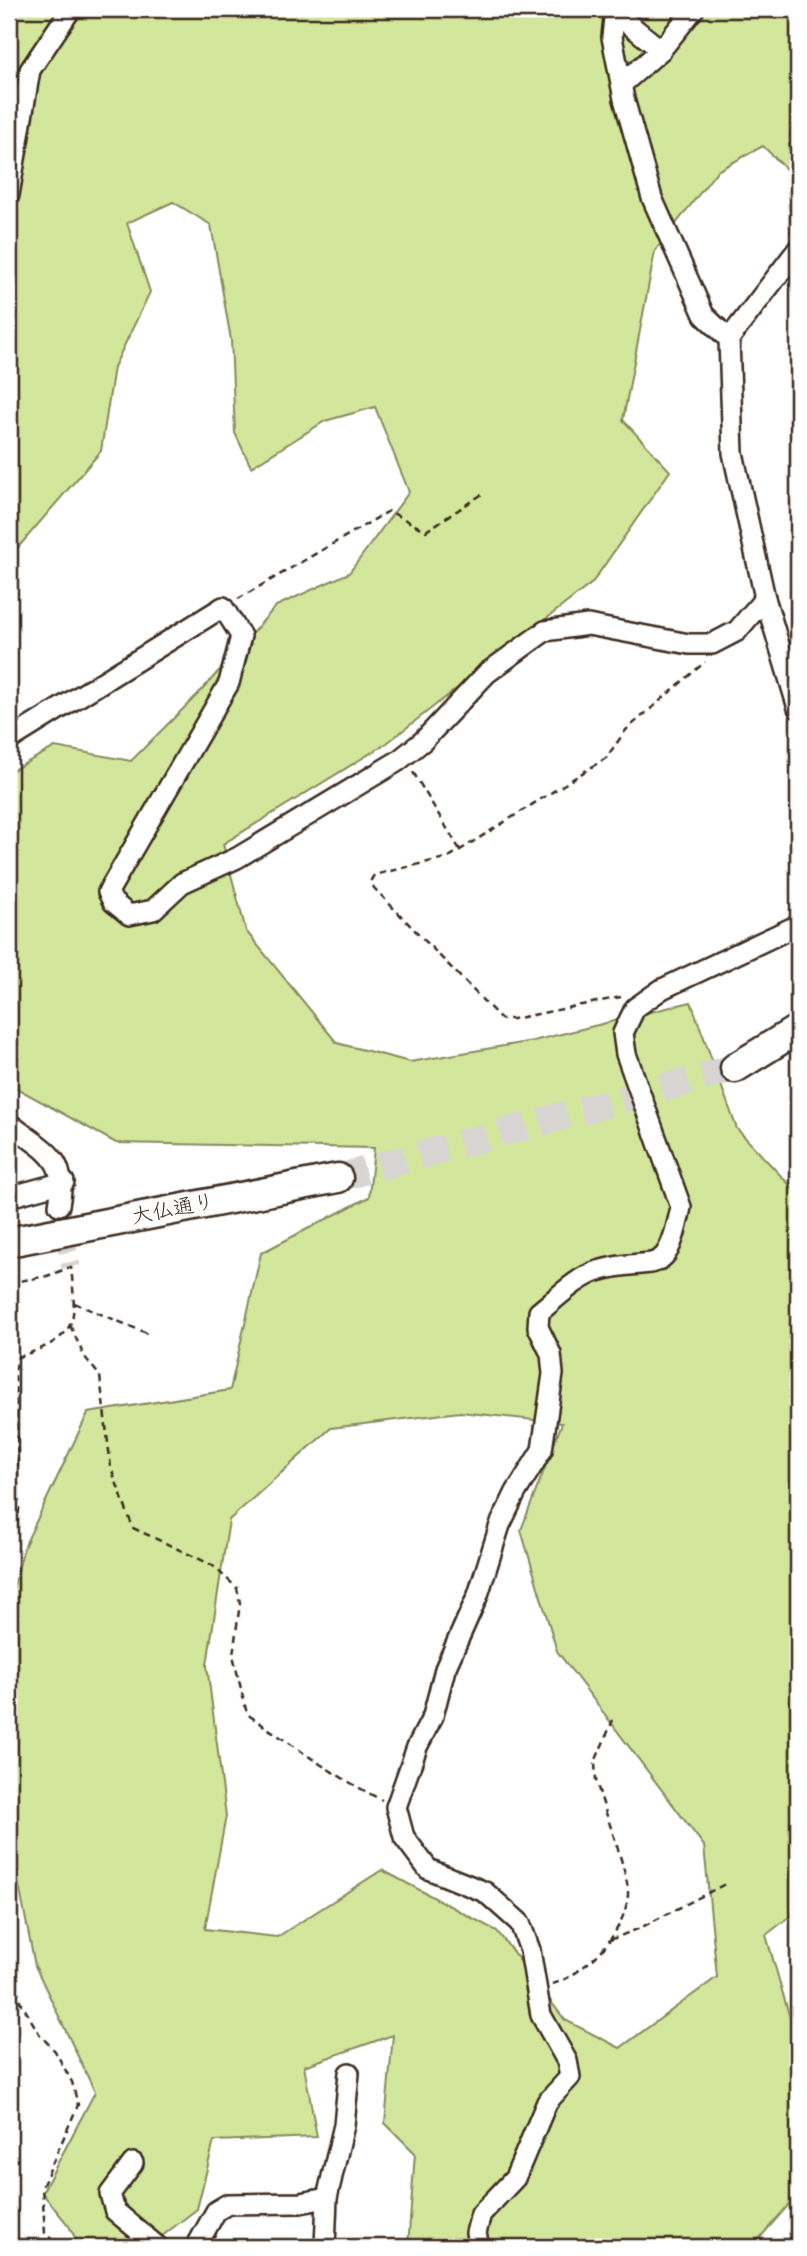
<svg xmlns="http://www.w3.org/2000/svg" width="807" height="2256" font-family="'Balsamiq Sans','Klee One',sans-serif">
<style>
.green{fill:#d3e79c;stroke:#87885d;stroke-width:2;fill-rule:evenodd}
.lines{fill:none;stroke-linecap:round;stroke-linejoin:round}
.street-tunnel{stroke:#d8d4d2;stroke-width:19;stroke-dasharray:19 10;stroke-linecap:butt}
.secondary-tunnel{stroke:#d8d4d2;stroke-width:28;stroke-dasharray:28 14;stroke-linecap:butt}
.street-casing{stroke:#3b2a1e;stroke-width:24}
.secondary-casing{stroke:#3b2a1e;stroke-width:33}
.path{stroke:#3b2a1e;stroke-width:2.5;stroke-dasharray:7 5;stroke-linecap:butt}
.street{stroke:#fff;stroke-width:19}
.secondary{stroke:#fff;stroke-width:28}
.labels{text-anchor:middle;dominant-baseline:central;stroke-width:5;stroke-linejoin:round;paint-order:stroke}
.street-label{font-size:21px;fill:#3b2a1e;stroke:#fff}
</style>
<rect width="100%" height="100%" fill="#fff"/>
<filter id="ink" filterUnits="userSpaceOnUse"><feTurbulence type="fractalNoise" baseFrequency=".0143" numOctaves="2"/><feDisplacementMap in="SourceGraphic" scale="14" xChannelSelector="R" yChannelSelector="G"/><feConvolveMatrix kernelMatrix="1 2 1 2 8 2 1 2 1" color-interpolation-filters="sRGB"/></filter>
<g filter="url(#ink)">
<path class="green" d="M 9,9 L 798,9 L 798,181 L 763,146 L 717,171 L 655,251 L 623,420 L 670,471 L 592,583 L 387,743 L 223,844 L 246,931 L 337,1043 L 410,1062 L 533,1041 L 691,1002 L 737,1129 L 798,1194 L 798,1910 L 766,1935 L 798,2046 L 798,2194 L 752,2247 L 408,2247 L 415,2153 L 385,2123 L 393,2035 L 304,2066 L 317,2137 L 214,2141 L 197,2209 L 148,2247 L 80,2247 L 69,2226 L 42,2193 L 95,2092 L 35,1966 L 9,1835 L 9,1605 L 24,1547 L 88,1413 L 230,1390 L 261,1253 L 369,1197 L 374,1148 L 116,1143 L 9,1084 L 9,772 L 55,747 L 131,761 L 202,690 L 276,606 L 349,573 L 409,492 L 375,407 L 325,421 L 251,467 L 235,433 L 231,340 L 211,225 L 173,202 L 127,223 L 150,292 L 114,367 L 101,451 L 9,558 ZM 460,1412 L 562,1423 L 521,1530 L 557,1651 L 704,1846 L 717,1977 L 620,2048 L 565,2020 L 497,1931 L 382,1870 L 277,1937 L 205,1929 L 226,1816 L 207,1665 L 229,1520 L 331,1428 Z"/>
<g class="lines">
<polyline class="street-tunnel" points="59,1205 71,1267"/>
<polyline class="secondary-tunnel" points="338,1178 735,1068"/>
<defs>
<g id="street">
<polyline points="615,9 612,37 624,99 652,198 704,315 729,339"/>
<polyline points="614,12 661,50"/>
<polyline points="622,84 661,50 694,9"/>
<polyline points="9,195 30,70 71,9"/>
<polyline points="798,249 729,339 733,453 765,598 798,708"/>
<polyline points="9,740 223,607 241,636 229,683 108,892 113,902 129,915 153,910 182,883 237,858 398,761 423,741 487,673 545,631 588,625 689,644 712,644 737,631 765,598"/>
<path d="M 9,1123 C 43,1151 69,1156 59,1205"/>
<polyline points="9,1197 64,1182"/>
<polyline points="133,2163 110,2194 115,2211 158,2247"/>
<polyline points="196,2247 216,2211 228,2204 300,2203 327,2198"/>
<polyline points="325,2247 327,2198 344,2125 349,2073"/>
<path d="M 479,2247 L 476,2233 L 481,2214 L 515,2178 L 547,2102 L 570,2077 L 567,2061 L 541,2015 L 530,1950 L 520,1923 L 485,1892 L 428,1869 L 404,1837 L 396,1807 L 417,1747 L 433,1716 L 445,1669 L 478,1595 L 500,1525 L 516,1492 L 542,1450 L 553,1374 L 551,1354 L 538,1327 L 539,1312 C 556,1299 577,1277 598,1271 C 655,1253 665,1286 681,1207 L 626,1054 L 623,1033 L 635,1008 L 662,989 L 798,925"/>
</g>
<g id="secondary">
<polyline points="735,1068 798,1029"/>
<polyline points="9,1242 338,1178"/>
</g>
</defs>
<use href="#street" class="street-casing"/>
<use href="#secondary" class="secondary-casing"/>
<g class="path">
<path d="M 792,234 C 787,188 787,135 798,90"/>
<polyline points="238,599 389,511 426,531 484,493"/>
<polyline points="413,772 460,850"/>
<polyline points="621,997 513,1019 501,1019 374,888 371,880 374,875 449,857 606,758 626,730 705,662"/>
<path d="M 9,1283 L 47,1276 L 71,1267 C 77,1325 78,1337 18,1357 L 15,1371 L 19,1510 L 17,1524 L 9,1537"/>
<polyline points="74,1303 149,1334"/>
<path d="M 70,1325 L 84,1356 L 100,1376 L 111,1468 L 133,1528 L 212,1565 L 237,1588 L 240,1603 L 233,1655 L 247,1714 C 291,1744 334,1776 382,1800"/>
<polyline points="9,1854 14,1868 9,1883"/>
<polyline points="610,1940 640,1928 727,1883"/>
<polyline points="9,1952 20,2001 40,2035 55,2051 72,2082 78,2105 42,2187 45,2233 60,2247"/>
<path d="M 552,1984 C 568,1980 581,1969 593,1959 C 610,1944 627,1917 628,1894 C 629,1873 602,1806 596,1780 L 595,1762 L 613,1720"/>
</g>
<use href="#street" class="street"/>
<use href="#secondary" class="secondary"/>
</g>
</g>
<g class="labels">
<g class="street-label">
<text transform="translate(173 1209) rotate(-11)">大仏通り</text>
</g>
</g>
<rect width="807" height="2256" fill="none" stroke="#fff" stroke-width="35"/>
<rect x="18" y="18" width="772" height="2221" fill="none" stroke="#3b2a1e" stroke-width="2.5" filter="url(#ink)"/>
</svg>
